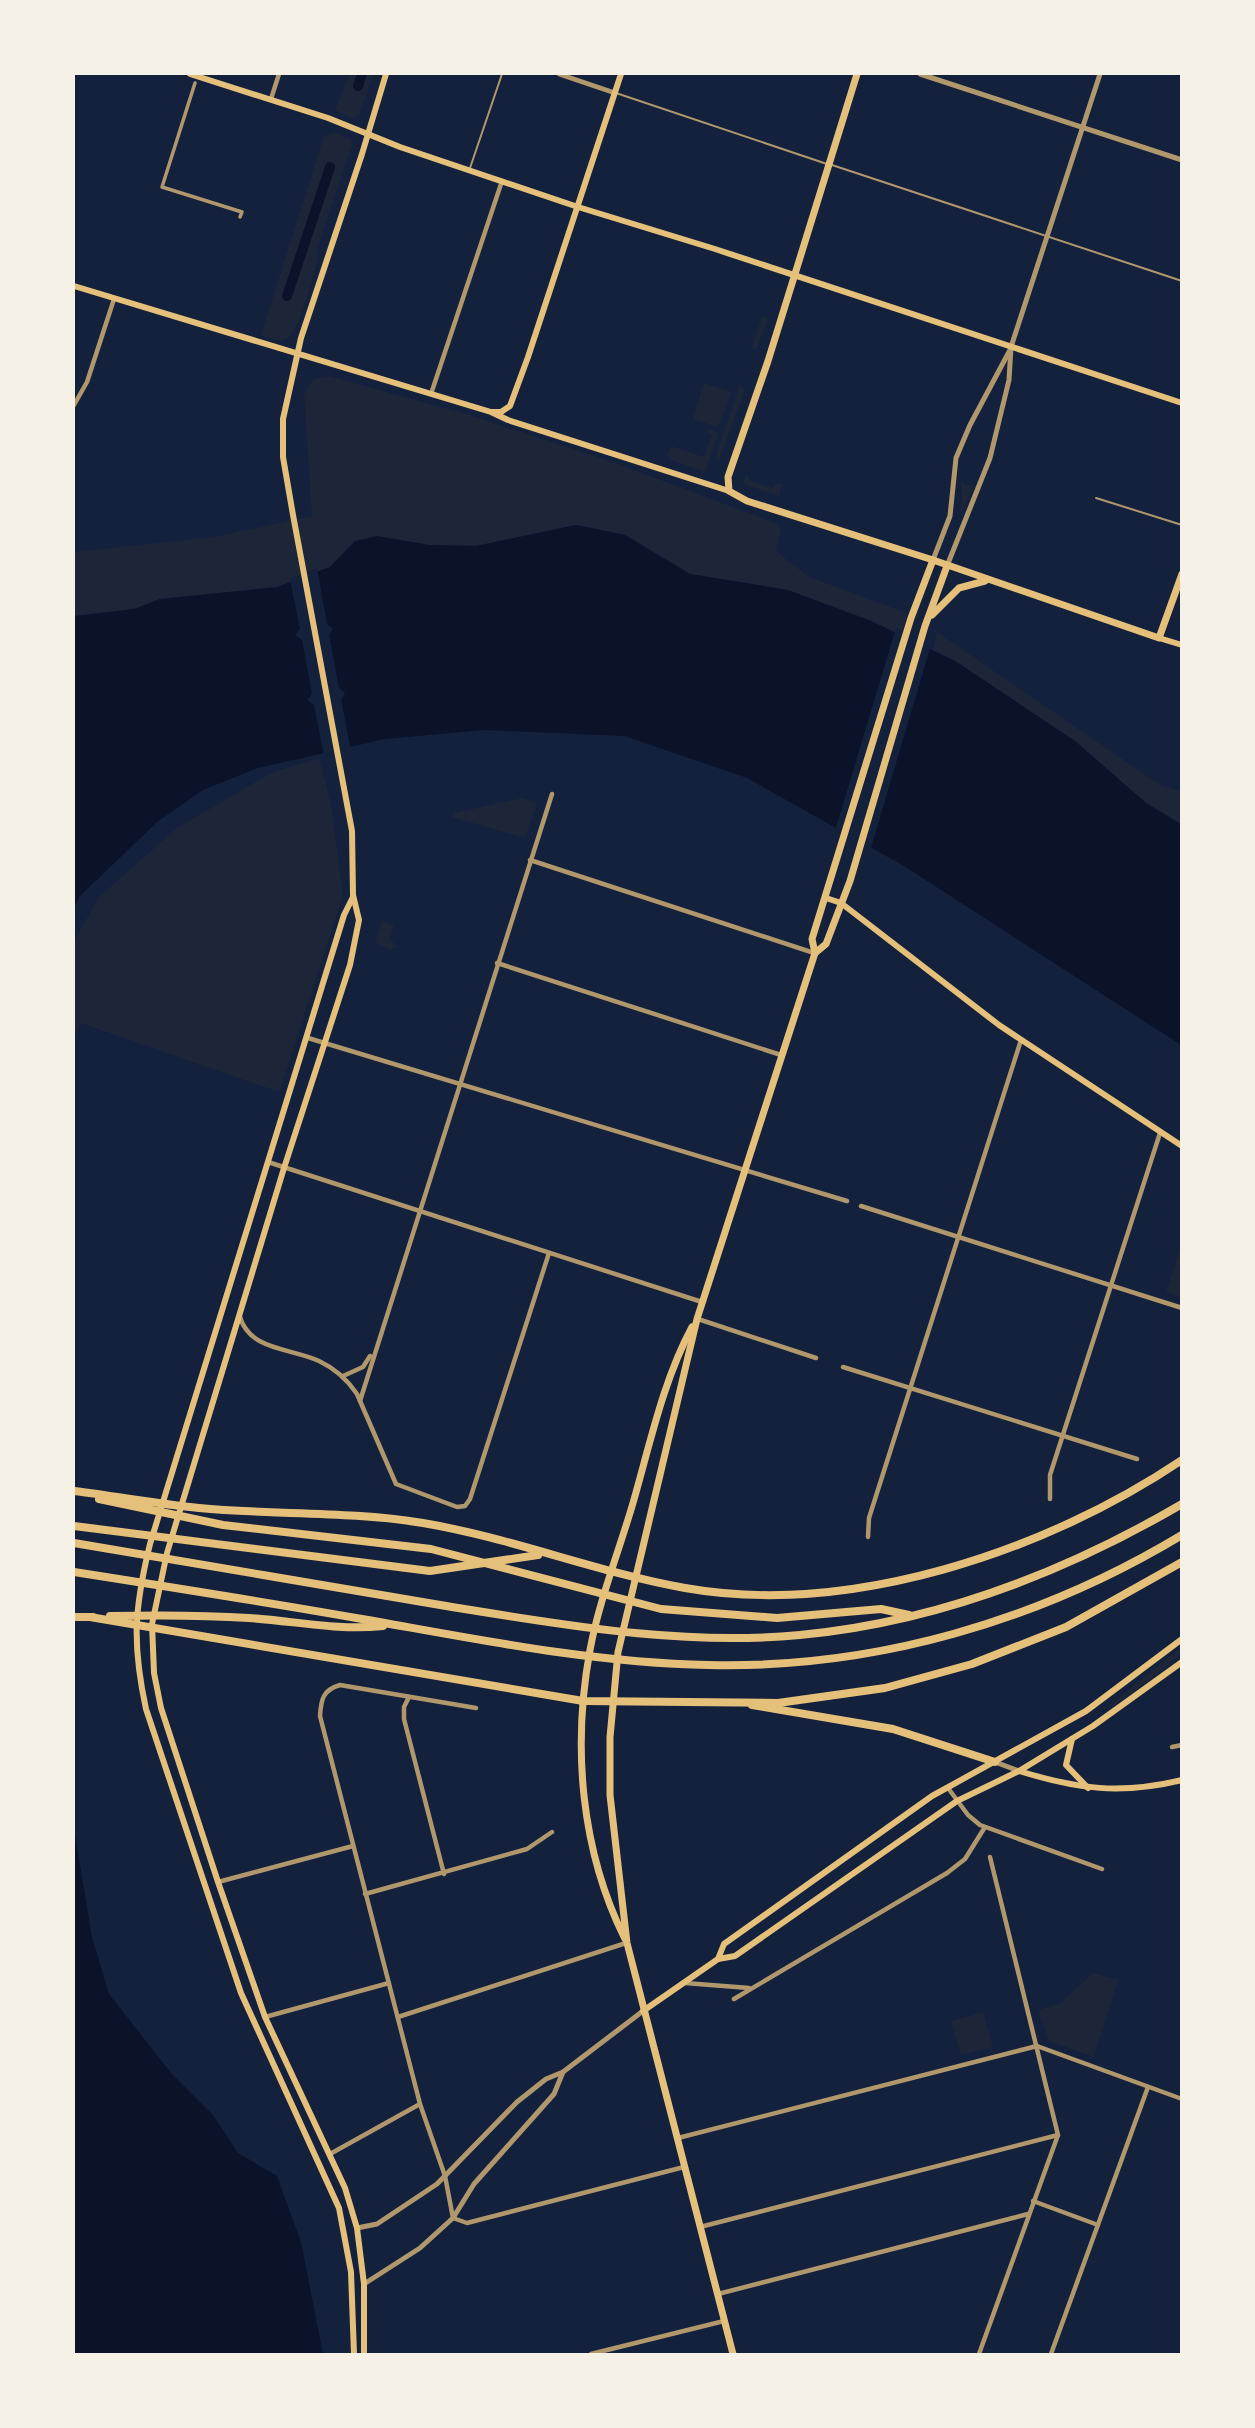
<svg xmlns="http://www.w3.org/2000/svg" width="1255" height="2428" font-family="Arial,sans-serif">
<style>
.green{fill:#1d2539}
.water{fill:#0b132b}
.pier{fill:#14213d}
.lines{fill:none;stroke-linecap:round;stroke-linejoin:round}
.canal{stroke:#0b132b;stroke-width:10}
.service{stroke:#b1986c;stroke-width:2}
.pedestrian{stroke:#b1986c;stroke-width:3.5}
.minor{stroke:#b1986c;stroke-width:4.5}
.tertiary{stroke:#b1986c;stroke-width:5}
.secondary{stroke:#e5c07b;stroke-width:6}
.primary{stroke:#e5c07b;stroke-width:7}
.motorway{stroke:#e5c07b;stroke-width:8}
</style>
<rect width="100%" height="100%" fill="#14213d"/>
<g class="green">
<polygon points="350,74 373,74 360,114 353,119 335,110"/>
<path d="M 335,133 L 351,139 L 352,146 L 317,249 L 318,259 C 313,274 299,331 288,338 C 280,343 268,339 261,335 L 324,136 Z"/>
<polygon points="762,316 768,319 756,350 752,348"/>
<polygon points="329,376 466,414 610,461 775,523 781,529 776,551 809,577 907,613 901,634 788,590 690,574 625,535 576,525 476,546 429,545 377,536 355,542 330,567 277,587 160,599 134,609 74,616 74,552 214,537 312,516 304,393 314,379"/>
<polygon points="704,383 732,392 718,427 693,419"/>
<polygon points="740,384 745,390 719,460 715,459"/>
<polygon points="710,429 718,433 705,472 671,460 667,455 671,446 704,457 712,435 707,433"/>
<polygon points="746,474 751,481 772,488 778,483 782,484 779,496 743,484"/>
<polygon points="962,481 966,486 974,485 961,513"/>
<polygon points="937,632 1160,785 1181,791 1181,824 1146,803 1075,741 955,661 933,650"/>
<polygon points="319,758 331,805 343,895 279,1092 81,1023 74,1037 74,941 99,897 177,828 271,773"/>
<polygon points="522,798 537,803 525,838 452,817 454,813"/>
<polygon points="382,920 394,926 390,938 397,947 390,950 375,943"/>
<polygon points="1181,1246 1182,1297 1181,1297 1166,1292"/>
<path d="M 1181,1647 L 1181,1654 C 1160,1673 1137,1690 1113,1706 L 1110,1705 Z"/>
<polygon points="1093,1973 1118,1980 1094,2057 1049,2041 1038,2010 1061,2003"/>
<polygon points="983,2012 993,2047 961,2055 951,2021"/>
</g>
<g class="water">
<polygon points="576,525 625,535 690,574 788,590 869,620 955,661 1075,741 1146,803 1181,824 1181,1045 904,866 747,778 624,736 484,730 385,739 258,768 203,790 157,822 80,896 74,908 74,616 134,609 160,599 277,587 330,567 355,541 377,536 429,545 476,546"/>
<polygon points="74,1829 92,1937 109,1994 171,2073 213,2115 238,2153 277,2176 301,2242 323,2354 74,2354"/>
</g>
<g class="pier">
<polygon points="317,568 327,624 333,629 329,635 339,688 345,693 341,700 351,750 324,756 314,705 307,700 312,694 302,640 295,635 300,629 290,579"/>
<polygon points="896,628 931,645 870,851 835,831"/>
</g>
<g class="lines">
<g class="canal">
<polyline points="358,86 362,74"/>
<polyline points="287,296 330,167"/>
</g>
<g class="service">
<polyline points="616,93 827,164"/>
<polyline points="832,165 1182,281"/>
<polyline points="470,168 502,74"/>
<polyline points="1096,498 1182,525"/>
</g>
<polyline class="pedestrian" points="195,83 162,187 242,212 240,217"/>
<g class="minor">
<polyline points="559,74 615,93"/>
<polyline points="271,99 279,74"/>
<polyline points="431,394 502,181"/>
<polyline points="74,405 87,382 114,299"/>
<polyline points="530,860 814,953"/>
<polyline points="497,963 781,1055"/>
<polyline points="308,1038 847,1201"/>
<polyline points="268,1162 702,1302"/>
<polyline points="861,1206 1182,1308"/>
<path d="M 240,1317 C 250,1351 292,1348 319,1361 C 336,1369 347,1379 357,1394 L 396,1484 L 457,1507 L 465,1506 L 470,1499 L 549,1253"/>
<polyline points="698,1319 816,1358"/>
<polyline points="843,1367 1137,1459"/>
<polyline points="343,1376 363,1367 370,1356"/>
<polyline points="360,1401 552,794"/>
<polyline points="1050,1499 1050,1475 1160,1133"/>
<polyline points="868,1537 869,1518 1021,1040"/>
<polyline points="409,1697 404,1707 404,1719 444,1874"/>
<path d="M 476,1708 L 340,1685 C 323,1690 321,1699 320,1716 L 420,2104 L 445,2176 L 453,2218 L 467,2223 L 684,2167"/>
<polyline points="1172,1747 1182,1745"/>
<polyline points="948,1788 968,1815 980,1825 1102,1869"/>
<polyline points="218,1882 353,1846"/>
<polyline points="365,1894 527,1849 552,1832"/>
<polyline points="685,1983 749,1988"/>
<polyline points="734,1999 947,1873 965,1859 985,1827"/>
<polyline points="265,2017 389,1983"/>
<polyline points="398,2017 626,1943"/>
<polyline points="678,2138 1037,2046 1182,2099"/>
<polyline points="330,2154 420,2104"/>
<polyline points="1033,2201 1098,2225"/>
<polyline points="700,2227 1058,2135"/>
<polyline points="718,2294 1028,2214"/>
<polyline points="591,2354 724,2321"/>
<polyline points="979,2354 1058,2135 990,1857"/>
<polyline points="1051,2354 1148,2087"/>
</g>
<g class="tertiary">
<polyline points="920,74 1182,160"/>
<polyline points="933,560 950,516 956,458 970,425 1010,350"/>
<polyline points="947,566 990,458 1009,380 1011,347 1100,74"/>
<polyline points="995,1762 1019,1771"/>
<polyline points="357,2228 377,2224 437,2184 517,2102 546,2079 563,2072 643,2011"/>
<polyline points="364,2284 420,2248 453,2218 474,2184 554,2094 563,2072"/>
</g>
<g class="secondary">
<polyline points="190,74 328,118 400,147 578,207 715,249 1182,403"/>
<polyline points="74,286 491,412 508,420 729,491"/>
<polyline points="493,412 501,412 510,406 528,357 621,74"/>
<polyline points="1159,638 1182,645"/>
<path d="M 353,897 L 344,915 L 150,1544 C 134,1609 132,1644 146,1709 L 241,1993 L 339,2208 L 351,2272 L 354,2354"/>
<polyline points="826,898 841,903 999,1025 1182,1146"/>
<polyline points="1072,1739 1066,1765 1088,1788"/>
<path d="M 1019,1771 C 1078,1789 1120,1795 1182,1780"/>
<polyline points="718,1959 724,1944 932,1796 1086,1711 1182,1639"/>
<polyline points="643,2011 718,1959 735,1956 957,1801 1019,1771 1093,1726 1182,1662"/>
<polyline points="364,2354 364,2284 357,2228 345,2188 265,2017 218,1882 161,1708 154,1673 152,1624 167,1553 284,1168 350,965 359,920 353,895 352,831 293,515 283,457 283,419 301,338 362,154 386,74"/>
</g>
<g class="primary">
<polyline points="857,74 768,361 728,477 729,491 747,501 933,560 1159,638 1182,574"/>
<polyline points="932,615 959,588 985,581"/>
<polyline points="815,953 812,939 911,618 933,560"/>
<path d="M 625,1939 C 581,1851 572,1747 590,1650 C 599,1601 619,1551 633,1503 C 650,1444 663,1381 692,1327"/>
<polyline points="733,2354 627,1943 610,1795 610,1737 618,1652 697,1319 815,953 826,944 850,881 925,626 947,566"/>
</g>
<g class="motorway">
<path d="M 74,1491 C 115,1496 157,1504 199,1508 C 273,1515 348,1511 423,1523 C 512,1538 596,1572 685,1588 C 850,1617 1045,1552 1182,1460"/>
<polyline points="99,1499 223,1525 431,1549 661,1609 777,1618 881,1609 909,1615"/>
<polyline points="74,1526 430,1571 538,1555"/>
<path d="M 74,1543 C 202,1564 330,1587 458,1608 C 571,1626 685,1646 800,1635 C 937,1622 1064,1573 1182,1504"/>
<path d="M 74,1572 C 170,1587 266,1602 362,1619 C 476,1639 592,1663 708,1665 C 875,1669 1039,1621 1182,1535"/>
<path d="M 110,1616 C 157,1615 203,1615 249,1618 C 295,1621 338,1631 383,1626"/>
<polyline points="74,1617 93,1617"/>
<polyline points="90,1617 583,1701 778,1703 885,1688 972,1664 1066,1627 1182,1562"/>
<polyline points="752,1705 893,1729 995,1762"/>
</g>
</g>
<rect width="1255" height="2428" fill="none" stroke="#f6f1e7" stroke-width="150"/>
</svg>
